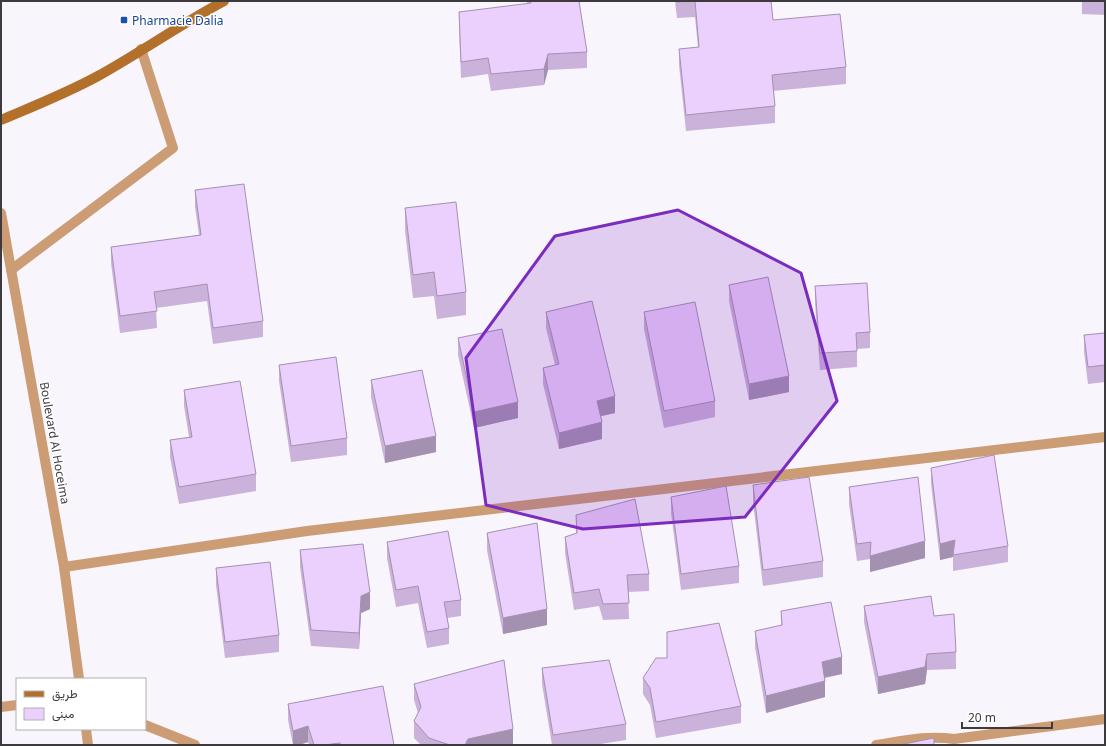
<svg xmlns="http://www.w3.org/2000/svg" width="1106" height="746" font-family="'Noto Sans',Vazirmatn,sans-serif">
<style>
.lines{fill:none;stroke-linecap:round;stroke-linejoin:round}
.service{stroke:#cc9d74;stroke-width:10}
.minor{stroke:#cc9d74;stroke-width:10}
.secondary{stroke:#b3702a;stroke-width:10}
.wall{fill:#cab2da}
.shaded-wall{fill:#a491b1}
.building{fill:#ebcffd;stroke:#a491b1}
.marked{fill:#7b2cbf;fill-opacity:0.2;stroke:#7b2cbf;stroke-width:3;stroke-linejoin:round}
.transit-dot{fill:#1a4fb4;stroke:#fff;stroke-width:1.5}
.labels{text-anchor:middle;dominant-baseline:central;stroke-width:3;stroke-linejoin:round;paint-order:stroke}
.transit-label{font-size:12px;fill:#164399;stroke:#fff;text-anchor:start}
.street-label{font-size:12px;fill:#3c3a3d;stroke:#fff}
</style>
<rect width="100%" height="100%" fill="#f9f5fc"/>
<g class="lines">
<polyline class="service" points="11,270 173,148 141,49"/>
<g class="minor">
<polyline points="1,213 64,567 79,679"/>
<polyline points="64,567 307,531 1105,437"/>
<polyline points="1,707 17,705"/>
<polyline points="145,725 195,745"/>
<polyline points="86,729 88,745"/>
<path d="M 876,745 C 902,741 928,735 954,739 L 1105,719"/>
</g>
<path class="secondary" d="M 1,120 C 34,106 67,93 98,76 C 141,52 181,24 224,1"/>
</g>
<g class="wall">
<polygon points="527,1 579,1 587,52 587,68 548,70 544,85 491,91 488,74 461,78 459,28 459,12 527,4"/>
<polygon points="675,1 771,1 773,20 846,67 846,84 773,91 775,106 775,123 686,131 679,65 679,49 698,47 695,17 677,18"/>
<polygon points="1082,1 1105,1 1105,15 1082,14"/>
<polygon points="195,190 263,321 263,337 213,344 207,301 156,308 157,328 120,333 111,263 111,247 199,235 195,207"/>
<polygon points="405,208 466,292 466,315 437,319 434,296 413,298 405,231"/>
<polygon points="729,285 789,392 749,400 729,301"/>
<polygon points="815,286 870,332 870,348 857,349 857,367 820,370 815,303"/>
<polygon points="546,312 615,413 601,416 602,439 559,449 543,384 543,368 555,365 546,328"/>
<polygon points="644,312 715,401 715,417 664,428 644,329"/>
<polygon points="1105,333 1105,382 1088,384 1084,352 1084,335"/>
<polygon points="458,338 518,418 474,428 458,355"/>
<polygon points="279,365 347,438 347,455 291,462 279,381"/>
<polygon points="371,380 436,452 385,463 371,397"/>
<polygon points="184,390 256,474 256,491 179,504 170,457 170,440 189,437 184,406"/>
<polygon points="931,468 1008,546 1008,562 953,571 953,557 940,560 931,484"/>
<polygon points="753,485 823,561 823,577 763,586 753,502"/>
<polygon points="849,487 925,558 870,572 870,559 857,561 849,504"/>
<polygon points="671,497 739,566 739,583 681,590 671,513"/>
<polygon points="576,515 649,574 649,591 628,592 629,619 603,620 599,606 574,610 565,553 565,537 576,534"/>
<polygon points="487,533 547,625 503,634 487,550"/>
<polygon points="387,542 461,600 461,616 447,618 449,628 449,644 427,648 418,603 396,607 387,558"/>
<polygon points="300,550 370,609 361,613 359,649 311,646 300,567"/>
<polygon points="216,568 279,635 279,652 225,658 216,585"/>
<polygon points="864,606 934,616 956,652 956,669 927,670 925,684 878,694 864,622"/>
<polygon points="781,611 842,674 825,678 825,697 766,713 755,647 755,631 781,626"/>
<polygon points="542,668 626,724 626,740 594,745 552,745 542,684"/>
<polygon points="643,678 741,706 741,723 656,738 650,705 643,694"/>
<polygon points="414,684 513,745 421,745 414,738 414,721 418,713 414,700"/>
<polygon points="288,704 394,745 309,745 308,742 299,745 293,745 288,720"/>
</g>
<g class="shaded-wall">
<polygon points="548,54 548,70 544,85 544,69"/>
<polygon points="789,376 789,392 749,400 749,384"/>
<polygon points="615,396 615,413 597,417 597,401"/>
<polygon points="518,402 518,418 474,428 474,412"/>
<polygon points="602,422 602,439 559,449 559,433"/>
<polygon points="436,436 436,452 385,463 385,446"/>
<polygon points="955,540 953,557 940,560 940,544"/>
<polygon points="925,541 925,558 870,572 870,556"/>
<polygon points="370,592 370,609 361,613 359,649 359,633 361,596"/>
<polygon points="547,609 547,625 503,634 503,618"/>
<polygon points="927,654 927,670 925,684 878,694 878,677"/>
<polygon points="842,657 842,674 822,678 822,662"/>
<polygon points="825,681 825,697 766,713 766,696"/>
<polygon points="308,726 308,742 299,745 293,745 293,731"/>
<polygon points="513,729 513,745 465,745 468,739"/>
</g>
<g class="building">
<polygon points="530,1 579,1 587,52 548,54 544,69 491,74 488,58 461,62 459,12 531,3"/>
<polygon points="677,1 690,1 677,2"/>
<polygon points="695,1 771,1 773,20 840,14 846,67 772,75 775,106 686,115 679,49 699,47"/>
<polygon points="244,184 263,321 213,328 207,284 154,292 157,311 120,316 111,247 201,235 195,190"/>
<polygon points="456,202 466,292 437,296 434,272 413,275 405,208"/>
<polygon points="768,277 789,376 749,384 729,285"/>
<polygon points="867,283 870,332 856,333 857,351 820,353 815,286"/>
<polygon points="592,301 615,396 597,401 602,422 559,433 543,368 559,364 546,312"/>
<polygon points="695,302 715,401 664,411 644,312"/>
<polygon points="502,329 518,402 474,412 458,338"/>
<polygon points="1105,333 1105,365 1088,367 1084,335"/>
<polygon points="336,357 347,438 291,446 279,365"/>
<polygon points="422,370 436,436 385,446 371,380"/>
<polygon points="240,381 256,474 179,487 170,440 192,437 184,390"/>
<polygon points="994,455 1008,546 953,555 955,540 940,544 931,468"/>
<polygon points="809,477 823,561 763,570 753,485"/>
<polygon points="918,477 925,541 870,556 871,542 857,544 849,487"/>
<polygon points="726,486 739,566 681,574 671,497"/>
<polygon points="635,499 649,574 627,575 629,603 603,604 599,589 574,593 565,537 577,533 576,515"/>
<polygon points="537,523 547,609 503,618 487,533"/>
<polygon points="448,531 461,600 444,602 449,628 427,632 418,586 396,590 387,542"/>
<polygon points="363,544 370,592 361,596 359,633 311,630 300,550"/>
<polygon points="270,562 279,635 225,642 216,568"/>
<polygon points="931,596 934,616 954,614 956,652 927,654 925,667 878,677 864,606"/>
<polygon points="831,602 842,657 822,662 825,681 766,696 755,631 782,625 781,611"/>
<polygon points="719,623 741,706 656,722 650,688 643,678 656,658 667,658 667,632"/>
<polygon points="504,660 513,729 468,739 465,745 450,745 429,738 414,721 421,707 414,684"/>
<polygon points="609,660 626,724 553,735 542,668"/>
<polygon points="383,686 394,745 340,745 340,743 324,745 314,745 308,726 293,731 288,704"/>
<polygon points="934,738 934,745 899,745"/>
</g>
<path class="marked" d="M 678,210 L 801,273 L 837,401 L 745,517 L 583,529 L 486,505 L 466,358 L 555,236 Z"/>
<rect class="transit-dot" x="120" y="16" width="8" height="8" rx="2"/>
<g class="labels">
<g class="transit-label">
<text x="132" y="20">Pharmacie Dalia</text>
</g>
<g class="street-label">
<text transform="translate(55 443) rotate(80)">Boulevard Al Hoceima</text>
</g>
</g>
<rect width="1106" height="746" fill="none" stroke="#3c3a3d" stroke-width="4"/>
<rect x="16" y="678" width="130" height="52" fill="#ffffff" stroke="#b1b0b1"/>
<rect x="24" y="691" width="20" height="6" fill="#b3702a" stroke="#b1b0b1"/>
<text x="52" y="698" font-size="12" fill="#3c3a3d">طريق</text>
<rect x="24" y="708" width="20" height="12" fill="#ebcffd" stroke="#b1b0b1"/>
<text x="52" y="718" font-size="12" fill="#3c3a3d">مبنى</text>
<path d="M962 722v6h90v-6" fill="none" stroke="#3c3a3d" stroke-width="2"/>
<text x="968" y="722" font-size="12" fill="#3c3a3d" stroke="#ffffff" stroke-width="3" paint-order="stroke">20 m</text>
</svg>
